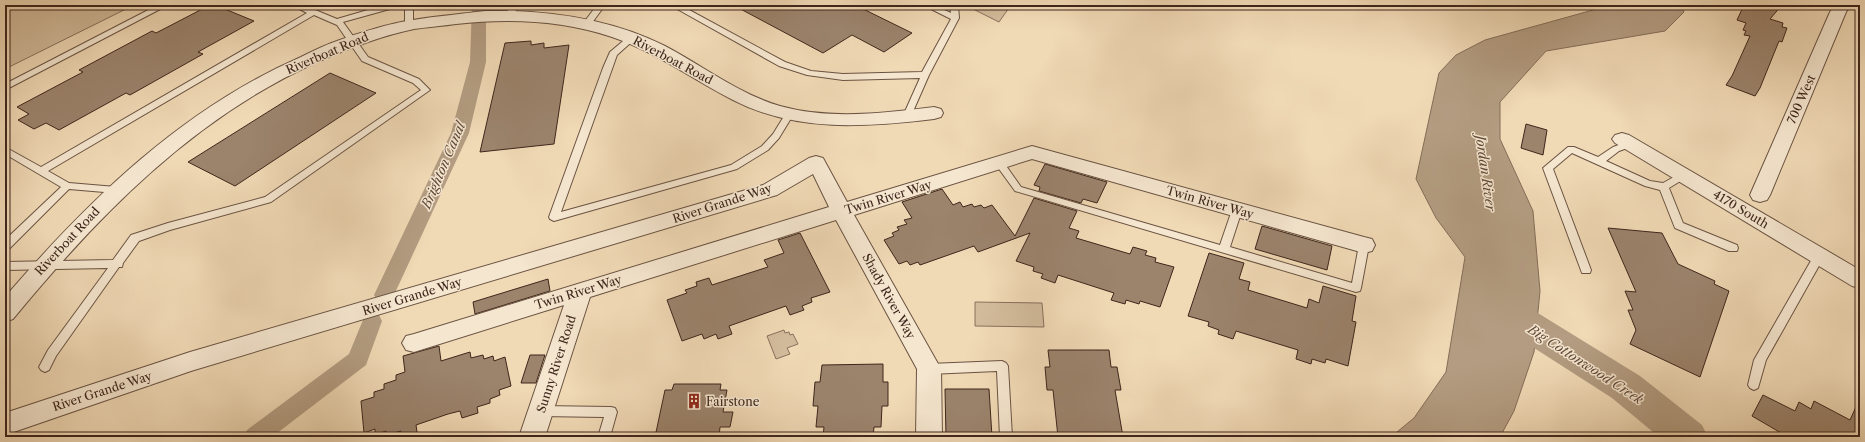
<svg xmlns="http://www.w3.org/2000/svg" width="1865" height="442" font-family="'Libre Caslon Text',serif">
<style>
.green{fill:#d2bb9b;stroke:#88705c}
.water{fill:#b39c81;stroke:#846d59}
.lines{fill:none;stroke-linecap:round;stroke-linejoin:round}
.canal{fill:#b39c81;fill-rule:evenodd}
.river{fill:#b39c81;fill-rule:evenodd}
.building{fill:#9b836c;stroke:#3e261c}
.service-casing{stroke:#6a5342;stroke-width:2}
.minor-casing{stroke:#6a5342;stroke-width:2}
.service{fill:#f5e6cf;fill-rule:evenodd}
.minor{fill:#f5e6cf;fill-rule:evenodd}
.labels{text-anchor:middle;dominant-baseline:central;stroke-width:3;stroke-linejoin:round;paint-order:stroke}
.street-label{font-size:12px;fill:#3e261c;stroke:#f5e6cf}
.poi-label{font-size:12px;fill:#3e261c;stroke:#f5e6cf;text-anchor:start}
.water-label{font-size:13px;font-style:italic;fill:#61493a;stroke:#f5e6cf}
</style>
<rect width="100%" height="100%" fill="#f0d9b5"/>
<filter id="stains"><feTurbulence type="fractalNoise" baseFrequency=".005" numOctaves="4"/><feColorMatrix values="0 0 0 0 .2 0 0 0 0 .09 0 0 0 0 .02 0 0 0 .5 -.17"/></filter>
<radialGradient id="worn" r=".72"><stop offset=".6" stop-color="#630" stop-opacity="0"/><stop offset="1" stop-color="#630" stop-opacity=".3"/></radialGradient>
<g class="green">
<polygon points="5,5 134,5 5,69"/>
<polygon points="965,5 1011,5 999,22"/>
<polygon points="975,302 1042,303 1044,327 975,326"/>
<polygon points="784,330 785,333 789,332 790,335 793,334 798,344 787,348 790,354 776,359 767,336"/>
</g>
<polygon class="water" points="1611,5 1680,5 1684,12 1665,31 1546,51 1500,102 1500,139 1533,211 1540,291 1534,352 1514,411 1500,437 1391,437 1414,418 1446,372 1465,257 1436,218 1416,179 1439,73 1456,55 1485,40"/>
<g class="lines">
<g class="canal">
<polygon points="472,5 486,5 486,62 469,133 394,295 391,300 384,303 377,300 374,295 451,133 470,62"/>
<polygon points="372,313 379,315 382,321 366,365 272,437 243,437 247,430 349,354 365,315"/>
</g>
<polygon class="river" points="1502,295 1515,299 1640,376 1702,425 1708,437 1659,437 1612,398 1489,319 1484,309 1489,299"/>
</g>
<g class="building">
<polygon points="210,5 215,5 254,21 198,52 203,54 130,95 126,93 59,130 46,123 34,129 18,120 29,114 17,107 83,72 79,70 152,31 156,33"/>
<polygon points="733,5 855,5 912,33 884,52 852,35 823,53"/>
<polygon points="1744,5 1782,5 1770,19 1783,23 1782,27 1787,28 1782,42 1779,41 1760,88 1755,96 1726,85 1732,76 1750,36 1744,35 1746,31 1743,30 1746,23 1737,20"/>
<polygon points="531,41 531,45 544,43 544,48 569,45 554,144 480,152 505,43"/>
<polygon points="330,73 376,93 235,186 188,162"/>
<polygon points="1526,124 1547,130 1543,155 1521,148"/>
<polygon points="1045,164 1107,182 1097,203 1083,199 1081,203 1039,191 1040,187 1034,185"/>
<polygon points="942,189 953,205 960,202 963,207 972,204 974,207 981,205 984,208 992,205 1015,236 1034,198 1077,211 1069,228 1079,231 1076,238 1130,254 1133,247 1147,251 1145,255 1156,258 1155,262 1174,267 1160,307 1140,301 1139,304 1126,300 1125,304 1111,300 1114,293 1058,275 1055,283 1041,278 1043,274 1033,271 1034,267 1016,261 1030,233 978,252 974,246 920,265 918,262 910,265 907,261 899,264 884,240 894,236 892,233 899,230 897,227 907,224 904,220 912,218 902,202"/>
<polygon points="1262,226 1332,246 1327,270 1255,249"/>
<polygon points="1608,228 1662,233 1678,264 1715,281 1714,284 1729,291 1700,377 1630,344 1636,330 1628,310 1633,310 1625,291 1636,292"/>
<polygon points="800,233 830,292 811,298 812,302 802,306 804,310 790,315 786,306 729,326 732,334 718,339 716,334 704,339 702,334 682,341 667,300 687,293 685,290 697,286 696,282 709,278 712,285 768,267 764,260 784,253 778,240"/>
<polygon points="1209,253 1244,263 1239,279 1250,282 1248,290 1307,308 1309,299 1319,303 1323,286 1356,296 1352,321 1356,322 1348,366 1326,359 1325,363 1312,359 1311,364 1296,359 1298,350 1236,331 1233,339 1218,334 1219,330 1208,326 1209,322 1188,316"/>
<polygon points="548,279 550,291 475,314 473,302"/>
<polygon points="439,346 441,361 470,352 471,358 483,355 484,359 493,356 494,361 505,357 511,386 499,390 500,395 490,399 490,403 477,407 478,413 462,418 460,411 448,414 416,425 417,432 403,437 401,437 401,431 387,435 386,431 375,435 375,429 364,433 361,401 374,397 374,392 384,389 384,384 396,380 396,375 405,372 403,356"/>
<polygon points="1048,350 1109,350 1111,367 1117,367 1121,390 1115,390 1123,437 1058,437 1053,390 1047,390 1045,367 1050,367"/>
<polygon points="530,355 545,355 536,383 521,383"/>
<polygon points="883,364 883,382 888,382 888,406 882,406 881,427 874,427 873,437 823,437 824,427 816,427 818,406 813,406 815,382 820,382 822,365"/>
<polygon points="674,384 721,384 720,390 727,390 723,412 733,412 730,427 720,427 719,437 655,437 665,390 672,390"/>
<polygon points="945,389 989,389 992,437 946,437"/>
<polygon points="1763,395 1795,411 1799,402 1811,409 1814,401 1850,420 1860,398 1860,437 1788,437 1752,416"/>
</g>
<g class="lines">
<defs>
<g id="service">
<polygon points="158,5 168,5 5,90 5,84"/>
<polygon points="292,5 303,5 337,19 385,5 398,5 397,7 343,22 368,57 419,79 430,90 271,202 170,230 139,241 123,263 122,267 119,267 56,356 49,370 45,372 41,370 39,367 48,350 108,268 5,270 5,262 113,260 131,235 168,223 265,197 421,90 413,83 362,61 337,25 314,15 48,171 69,183 116,187 121,190 116,193 69,189 9,249 5,250 5,240 61,187 5,154 5,147 41,167 307,13"/>
<polygon points="405,5 413,5 413,25 409,27 405,25"/>
<polygon points="511,5 519,5 512,18 506,18 505,16"/>
<polygon points="597,5 605,5 589,27 583,27 582,25"/>
<polygon points="670,5 680,5 785,62 811,71 843,74 922,72 951,19 923,5 933,5 951,13 950,5 958,5 959,18 929,75 911,116 907,119 903,116 920,78 843,80 807,75 779,66"/>
<polygon points="629,36 632,36 636,38 617,55 561,212 731,165 762,146 773,134 786,113 789,112 793,115 779,138 768,150 737,169 554,221 550,219 549,217 603,68 610,52"/>
<polygon points="1630,141 1635,144 1633,146 1619,151 1606,161 1650,181 1663,183 1681,173 1687,173 1689,175 1687,177 1669,188 1683,223 1737,245 1738,248 1737,251 1729,251 1675,228 1660,190 1645,186 1572,153 1553,169 1591,270 1590,273 1582,273 1543,168 1568,147 1574,147 1598,157 1613,147"/>
<polygon points="999,159 1002,160 1021,187 1220,245 1232,210 1237,207 1240,208 1242,210 1230,247 1352,283 1359,245 1364,241 1368,242 1369,245 1361,288 1360,291 1356,292 1015,191 994,162"/>
<polygon points="1820,251 1824,252 1825,255 1766,360 1758,388 1754,390 1750,388 1748,385 1754,360 1816,252"/>
<polygon points="1002,361 1006,363 1008,366 1012,437 1000,437 997,371 929,374 925,372 923,369 925,366 929,364"/>
<polygon points="540,406 611,407 615,408 617,412 610,437 598,437 604,417 540,416 536,415 534,411 536,407"/>
</g>
<g id="minor">
<polygon points="1835,5 1851,5 1846,12 1770,195 1767,200 1760,202 1753,200 1750,195 1830,12"/>
<path d="M 485,11 C 547,10 609,18 665,46 C 703,66 739,94 780,106 C 830,120 884,113 934,107 L 941,109 L 943,113 L 941,117 L 934,119 C 866,127 797,133 733,100 C 692,79 656,52 612,37 C 562,20 508,18 456,24 C 442,26 428,27 414,29 C 380,36 347,49 315,63 C 192,119 98,216 13,319 L 5,322 L 5,297 C 89,200 182,109 301,57 C 313,51 325,45 337,41 C 358,33 391,23 413,20 C 437,16 461,14 485,11 Z"/>
<polygon points="1622,133 1629,135 1860,270 1860,288 1852,286 1615,143 1612,139 1615,135"/>
<polygon points="1032,146 1364,237 1372,239 1375,245 1372,251 1364,253 1032,159 854,215 941,369 942,437 916,437 917,369 836,220 590,297 545,437 519,437 564,305 414,352 406,350 402,343 406,336 414,334 829,207 813,174 777,195 191,371 5,435 5,413 190,352 763,185 809,158 816,156 823,158 847,202"/>
</g>
</defs>
<use href="#service" class="service-casing"/>
<use href="#minor" class="minor-casing"/>
<use href="#service" class="service"/>
<use href="#minor" class="minor"/>
</g>
<defs>
<symbol id="building-bare" viewBox="-9 -9 18 18"><path d="M-4-6H4V6H1V3H-1V6H-4ZM-2.5-4.3h1.7v1.8h-1.7ZM.8-4.3h1.7v1.8H.8ZM-2.5-1h1.7V.8h-1.7ZM.8-1h1.7V.8H.8Z" fill="#8f2418" stroke="#f5e6cf" stroke-width="2.5" paint-order="stroke"/></symbol>
</defs>
<g fill-rule="evenodd">
<use href="#building-bare" x="683" y="390" width="22" height="22"/>
</g>
<g class="labels">
<g class="street-label">
<text transform="translate(327 53) rotate(-23)">Riverboat Road</text>
<text transform="translate(673 60) rotate(28)">Riverboat Road</text>
<text transform="translate(1801 99) rotate(-66)">700 West</text>
<text transform="translate(888 197) rotate(-17)">Twin River Way</text>
<text transform="translate(1210 202) rotate(16)">Twin River Way</text>
<text transform="translate(722 203) rotate(-18)">River Grande Way</text>
<text transform="translate(1741 209) rotate(31)">4170 South</text>
<text transform="translate(67 241) rotate(-47)">Riverboat Road</text>
<text transform="translate(578 292) rotate(-17)">Twin River Way</text>
<text transform="translate(412 296) rotate(-17)">River Grande Way</text>
<text transform="translate(889 296) rotate(61)">Shady River Way</text>
<text transform="translate(556 364) rotate(-72)">Sunny River Road</text>
<text transform="translate(102 391) rotate(-18)">River Grande Way</text>
</g>
<g class="poi-label">
<text x="706" y="401">Fairstone</text>
</g>
<g class="water-label">
<text transform="translate(443 165) rotate(-67)">Brighton Canal</text>
<text transform="translate(1486 173) rotate(82)">Jordan River</text>
<text transform="translate(1586 364) rotate(33)">Big Cottonwood Creek</text>
</g>
</g>
<rect width="1865" height="442" fill="none" stroke="#f0d9b5" stroke-width="20"/>
<rect x="6" y="6" width="1853" height="430" fill="none" stroke="#3e261c" stroke-width="2"/>
<rect x="10" y="10" width="1845" height="422" fill="none" stroke="#3e261c"/>
<rect width="100%" height="100%" filter="url(#stains)"/>
<rect width="100%" height="100%" fill="url(#worn)"/>
</svg>
